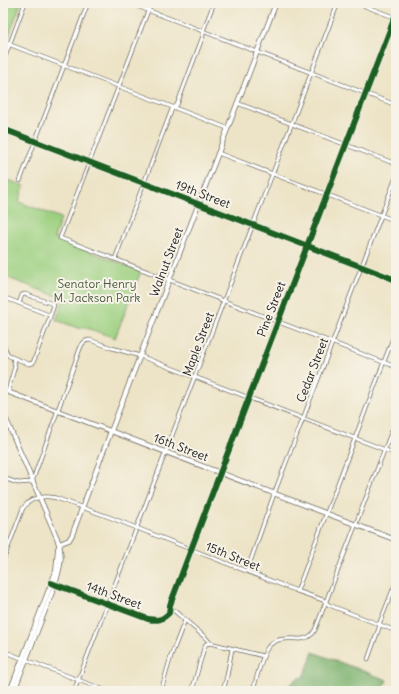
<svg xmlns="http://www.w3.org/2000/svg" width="399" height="694" font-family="Delius,sans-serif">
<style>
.green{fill:#9cd080;stroke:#5c764e}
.forest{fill:#7db26e;stroke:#4c6745}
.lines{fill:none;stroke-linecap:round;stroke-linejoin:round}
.street-casing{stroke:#656258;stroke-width:4.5}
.secondary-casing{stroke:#656258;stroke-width:5.5}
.street{stroke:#fff;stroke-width:3}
.secondary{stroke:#fff;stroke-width:4}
.cycleway-casing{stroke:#f7f3e8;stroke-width:8}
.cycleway{stroke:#1b5e20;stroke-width:6}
.labels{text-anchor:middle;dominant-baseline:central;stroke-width:4;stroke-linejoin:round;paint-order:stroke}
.street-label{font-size:12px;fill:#1c1c1c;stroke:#f7f3e8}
.park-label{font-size:12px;fill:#495b3f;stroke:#f7f3e8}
</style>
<rect width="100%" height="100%" fill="#f7f3e8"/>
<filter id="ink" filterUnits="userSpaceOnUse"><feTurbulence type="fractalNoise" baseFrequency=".025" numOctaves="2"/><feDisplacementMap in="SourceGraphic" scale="8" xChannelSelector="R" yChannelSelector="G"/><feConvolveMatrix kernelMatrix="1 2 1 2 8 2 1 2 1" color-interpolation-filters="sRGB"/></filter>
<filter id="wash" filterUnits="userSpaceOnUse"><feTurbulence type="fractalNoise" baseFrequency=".012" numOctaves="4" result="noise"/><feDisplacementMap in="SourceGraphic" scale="16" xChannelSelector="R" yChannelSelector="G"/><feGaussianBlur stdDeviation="0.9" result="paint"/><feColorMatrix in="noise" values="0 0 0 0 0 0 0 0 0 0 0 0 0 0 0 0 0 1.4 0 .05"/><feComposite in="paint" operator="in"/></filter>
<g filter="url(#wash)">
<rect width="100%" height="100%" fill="#ede4c7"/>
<g class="green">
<polygon points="7,3 21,3 8,38 3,36 3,10"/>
<polygon points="3,178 24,186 19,202 61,218 54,238 141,271 115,338 84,327 82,327 81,329 56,320 64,299 3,276"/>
</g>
<polygon class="forest" points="313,652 387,680 382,691 282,691 298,678 304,677"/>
</g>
<g filter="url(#ink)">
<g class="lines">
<defs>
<g id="street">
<polyline points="129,3 396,105"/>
<polyline points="151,3 60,238 396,367"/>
<polyline points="357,3 396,18"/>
<polyline points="3,42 227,128"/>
<polyline points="3,62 25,3"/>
<polyline points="237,103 396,164"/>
<polyline points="218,153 396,221"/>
<polyline points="20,181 88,3"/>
<polyline points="115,259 172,109 177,105 203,36 203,31 214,3"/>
<polyline points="3,297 49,315 50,317 33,363 29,364 9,356 8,355 3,344"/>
<polyline points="19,303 22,295 25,294 53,304 54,305 51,314 50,316"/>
<polyline points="8,392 9,387 15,366 13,358"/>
<path d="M 3,478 L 18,483 L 32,482 L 77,357 C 80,350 81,340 90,340 L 112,348 L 140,356 L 396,454"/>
<path d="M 3,561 L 23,508 C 31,497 43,495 56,498 L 109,517 L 297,591 L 323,600 L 329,605 L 396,631"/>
<polyline points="247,571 274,494 396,177"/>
<path d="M 53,584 L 148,619 C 158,621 162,620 169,613"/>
<polyline points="297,591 396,330"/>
<polyline points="171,608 206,638 210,643 263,656"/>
<polyline points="3,651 107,691"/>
<polyline points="368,659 379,628 380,622 396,582"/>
<polyline points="74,691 338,3"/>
<polyline points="161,691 171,656 185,620"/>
<polyline points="192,691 204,648 206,644 210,643"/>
<polyline points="223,691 227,676 232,649"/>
<path d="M 253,691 C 256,680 262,655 268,647 C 281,631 301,645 311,635 C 313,634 314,632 315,630 L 396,420"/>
</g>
<g id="secondary">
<polyline points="3,129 396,280"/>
<polyline points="3,390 396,540"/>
<path d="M 3,412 L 57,538 C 64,556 60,568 55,585 L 14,691"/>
<polyline points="59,544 69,540 72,535 111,431 276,3"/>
<polyline points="169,613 170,605 220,473 396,14"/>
<polyline points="10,691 56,571 58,548"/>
</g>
</defs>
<use href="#street" class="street-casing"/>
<use href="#secondary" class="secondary-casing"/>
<use href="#street" class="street"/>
<use href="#secondary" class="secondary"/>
<defs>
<g id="cycleway">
<polyline points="3,129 396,280"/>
<path d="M 51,583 L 148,619 C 158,621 162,620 169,613 L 170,605 L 220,473 L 396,14"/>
</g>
</defs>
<use href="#cycleway" class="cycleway-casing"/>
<use href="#cycleway" class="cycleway"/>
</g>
</g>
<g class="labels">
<g class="street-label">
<text transform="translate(203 194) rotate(21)">19th Street</text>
<text transform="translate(166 262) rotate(-69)">Walnut Street</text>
<text transform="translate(271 309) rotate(-69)">Pine Street</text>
<text transform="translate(198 344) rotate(-69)">Maple Street</text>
<text transform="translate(312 370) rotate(-69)">Cedar Street</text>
<text transform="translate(181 447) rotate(21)">16th Street</text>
<text transform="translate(233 556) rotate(22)">15th Street</text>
<text transform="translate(114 595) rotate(20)">14th Street</text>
</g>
<g class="park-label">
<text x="97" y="283">Senator Henry<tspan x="97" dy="14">M. Jackson Park</tspan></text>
</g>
</g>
<rect width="399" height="694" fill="none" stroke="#f7f3e8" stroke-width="16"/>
</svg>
